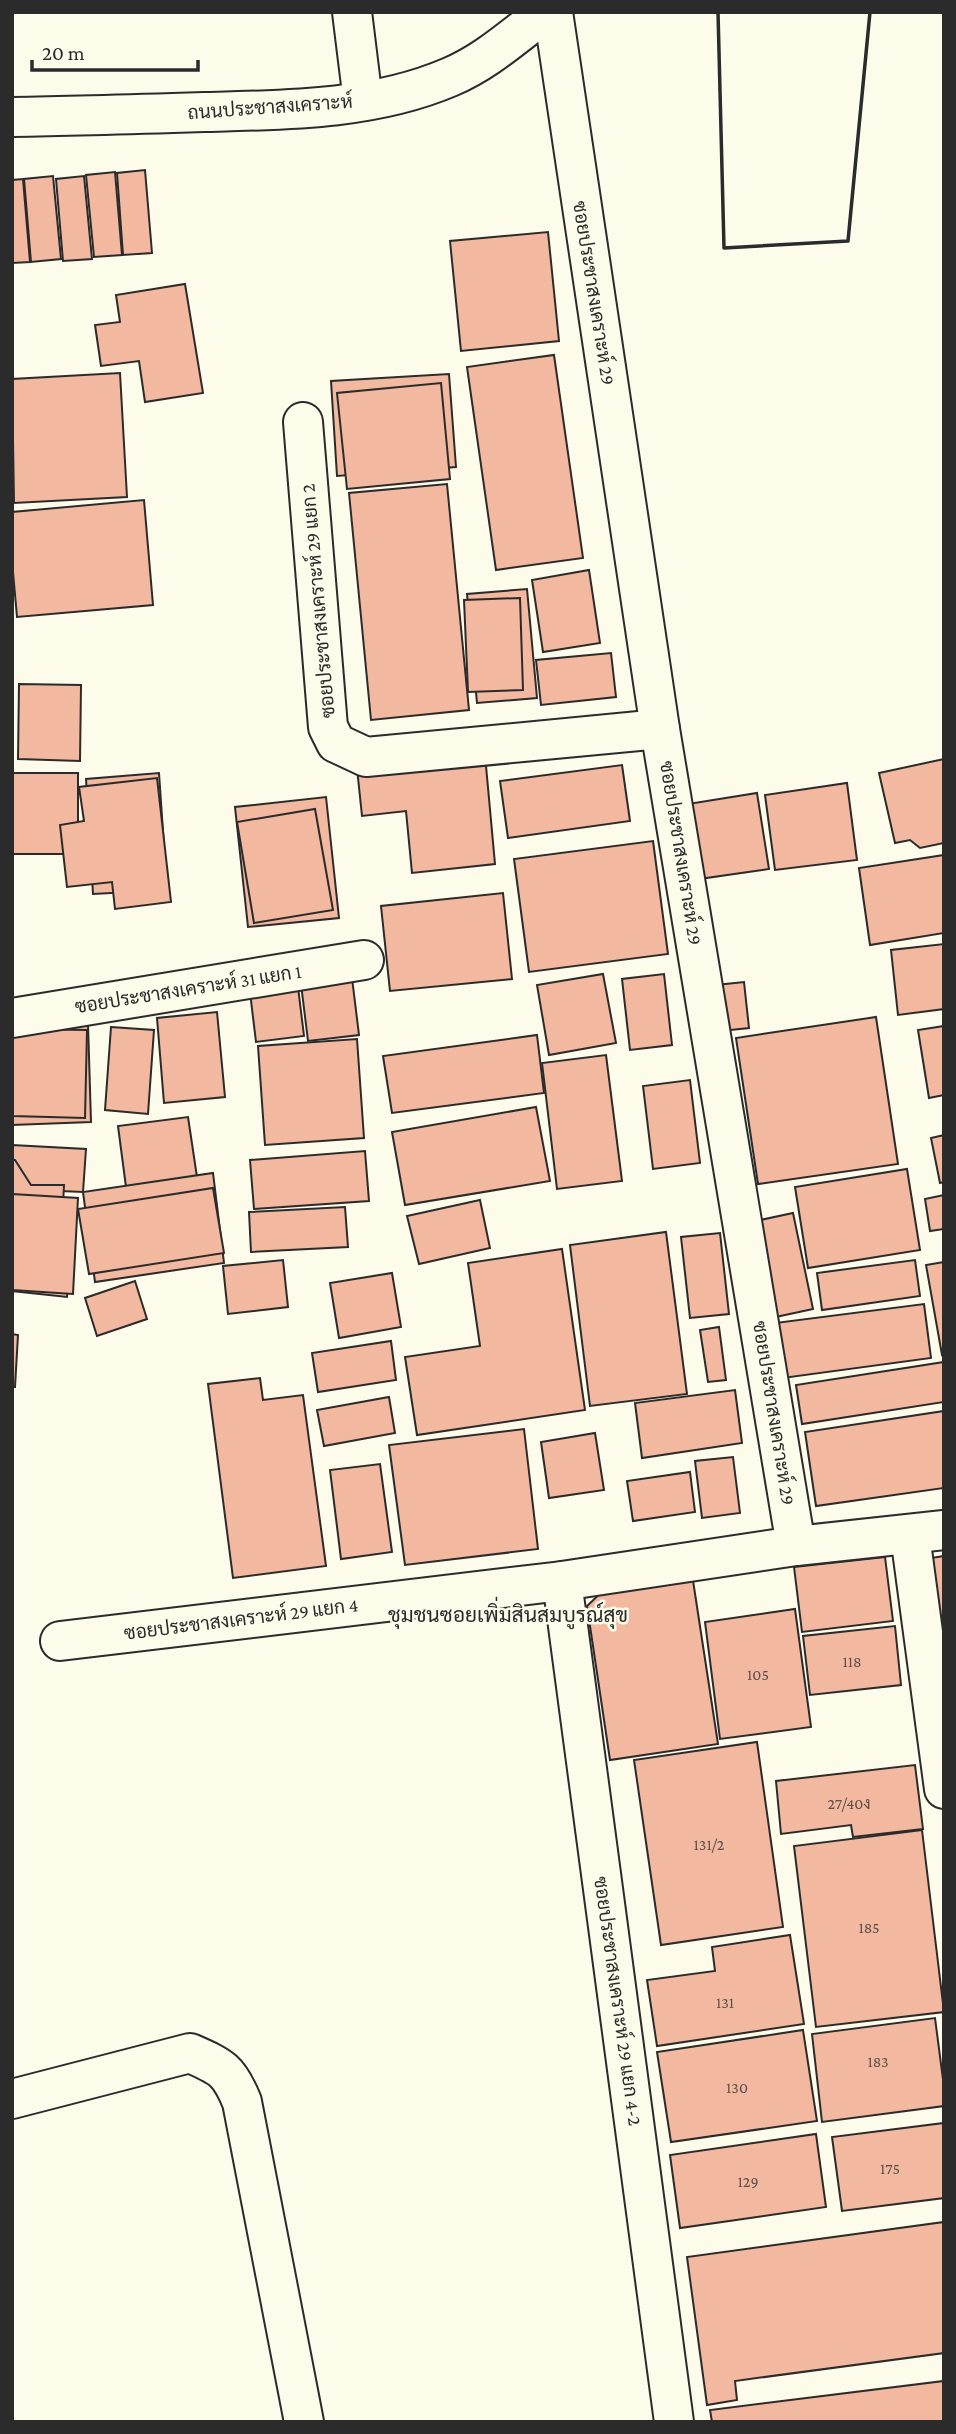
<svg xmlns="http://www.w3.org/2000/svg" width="956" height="2434" font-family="'Crimson Pro',Sarabun,serif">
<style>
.building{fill:#f2b8a0;stroke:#2b2b2b;stroke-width:2}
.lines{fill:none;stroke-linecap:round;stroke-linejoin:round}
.minor-casing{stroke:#2b2b2b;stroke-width:42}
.secondary-casing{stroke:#2b2b2b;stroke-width:42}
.minor{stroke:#fdfbea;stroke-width:38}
.secondary{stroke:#fdfbea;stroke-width:38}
.wall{stroke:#2b2b2b;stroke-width:3.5}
.labels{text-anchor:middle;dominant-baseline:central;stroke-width:5;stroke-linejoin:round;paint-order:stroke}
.number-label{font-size:16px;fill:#5d4e48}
.street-label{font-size:19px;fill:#2b2b2b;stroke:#fdfbea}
.neighbourhood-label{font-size:21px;fill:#2b2b2b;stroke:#fdfbea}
</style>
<rect width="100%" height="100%" fill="#fdfbea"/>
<g class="building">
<polygon points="145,170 152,253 123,255 117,173"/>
<polygon points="115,172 122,255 94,257 86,175"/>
<polygon points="53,176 61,259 31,262 24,179"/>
<polygon points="84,176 92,259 63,261 56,179"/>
<polygon points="23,179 30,262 12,263 12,180"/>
<polygon points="548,232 559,341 461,351 450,241"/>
<polygon points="185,284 203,393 145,402 139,361 101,366 95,325 120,322 116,295"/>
<polygon points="554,355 583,558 496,570 467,367"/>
<polygon points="120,373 127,497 14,503 12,379"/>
<polygon points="449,374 456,467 337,476 331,381"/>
<polygon points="441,383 450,479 347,489 337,393"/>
<polygon points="447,484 469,710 371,720 349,493"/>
<polygon points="144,500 153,605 17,617 12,561 12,512"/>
<polygon points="589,570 600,643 543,652 532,580"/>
<polygon points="527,589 537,698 477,703 467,594"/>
<polygon points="520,598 523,690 468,692 464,600"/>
<polygon points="611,653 616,697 541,705 536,660"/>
<polygon points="19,684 81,685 80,761 18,759"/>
<polygon points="485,755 495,864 412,873 406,811 362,816 357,768"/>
<polygon points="944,759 944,843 920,848 910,840 895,843 879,773"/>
<polygon points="622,765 630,821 508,838 500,781"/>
<rect x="12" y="773" width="66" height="81"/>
<polygon points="159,773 167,890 93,894 86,779"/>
<polygon points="157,778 171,902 115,909 112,882 67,887 60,825 84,821 79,787"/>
<polygon points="847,783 857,860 775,870 765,795"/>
<polygon points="757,793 769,869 699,879 688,804"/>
<polygon points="326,797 339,918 248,927 235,807"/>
<polygon points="315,809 333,910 254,923 237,822"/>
<polygon points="653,841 668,954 529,972 514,859"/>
<polygon points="944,855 944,933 870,945 859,868"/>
<polygon points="503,893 512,979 390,991 381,906"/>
<polygon points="944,944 944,1009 898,1015 891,950"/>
<polygon points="603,974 616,1043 549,1055 537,985"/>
<polygon points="664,974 672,1045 630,1050 622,979"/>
<polygon points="352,978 359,1035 308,1041 301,984"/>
<polygon points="297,979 304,1036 256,1042 249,984"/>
<polygon points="744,982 749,1028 721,1031 716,985"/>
<polygon points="217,1012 225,1097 164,1103 157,1018"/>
<polygon points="876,1017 898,1164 758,1184 736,1038"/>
<polygon points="88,1024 91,1122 12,1125 12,1026"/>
<polygon points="944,1026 944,1095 929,1098 918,1030"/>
<polygon points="111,1027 154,1030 148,1114 105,1110"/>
<polygon points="12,1029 87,1030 85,1118 12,1116"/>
<polygon points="537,1035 544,1093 392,1113 383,1056"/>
<polygon points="357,1039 364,1138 265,1145 258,1046"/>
<polygon points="606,1055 622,1181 557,1189 542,1063"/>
<polygon points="690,1080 700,1163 653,1169 643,1086"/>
<polygon points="536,1107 550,1181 405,1205 392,1132"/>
<polygon points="188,1117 197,1177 126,1187 118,1126"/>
<polygon points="944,1135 944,1182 940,1183 931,1138"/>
<polygon points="12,1145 86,1149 83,1192 12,1189"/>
<polygon points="365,1151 369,1201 254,1209 250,1160"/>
<polygon points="12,1160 15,1160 31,1185 64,1185 63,1205 75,1212 67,1297 12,1291"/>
<polygon points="907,1169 920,1250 808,1268 795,1187"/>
<polygon points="213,1173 224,1263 95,1282 83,1192"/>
<polygon points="213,1188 224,1253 89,1274 78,1209"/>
<polygon points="12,1194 78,1198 73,1294 12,1290"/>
<polygon points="944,1195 944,1229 930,1231 925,1199"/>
<polygon points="480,1200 490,1248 419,1264 407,1216"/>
<polygon points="345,1207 348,1247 251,1252 249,1212"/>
<polygon points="793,1213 813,1309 771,1318 751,1222"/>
<polygon points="666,1232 687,1394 590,1406 570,1245"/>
<polygon points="720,1233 729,1314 690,1318 681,1237"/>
<polygon points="562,1249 585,1410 417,1435 405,1357 480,1346 468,1263"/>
<polygon points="283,1260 288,1307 228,1314 223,1266"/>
<polygon points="915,1260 920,1296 822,1310 817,1273"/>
<polygon points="944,1262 944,1354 942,1355 926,1265"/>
<polygon points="392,1273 401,1327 339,1338 330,1283"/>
<polygon points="135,1281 147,1319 97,1336 85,1298"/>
<polygon points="924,1304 931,1358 783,1378 775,1323"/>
<polygon points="719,1327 726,1380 708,1382 700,1330"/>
<polygon points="12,1334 18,1335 15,1387 12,1387"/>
<polygon points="391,1341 396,1380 318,1392 312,1353"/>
<polygon points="944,1362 944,1402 802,1424 796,1385"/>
<polygon points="260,1378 263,1400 303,1395 326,1566 233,1578 208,1384"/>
<polygon points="735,1390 742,1443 642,1458 635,1403"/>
<polygon points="389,1397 395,1433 324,1446 317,1410"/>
<polygon points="944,1411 944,1488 816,1506 805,1432"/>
<polygon points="524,1429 538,1549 405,1565 389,1445"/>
<polygon points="595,1433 604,1490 549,1498 541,1442"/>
<polygon points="733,1457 740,1513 702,1518 695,1461"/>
<polygon points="380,1464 392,1552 341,1559 330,1470"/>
<polygon points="690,1472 695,1512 633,1521 627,1481"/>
<polygon points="944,1556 944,1641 942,1641 931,1558"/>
<polygon points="885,1557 893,1621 802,1632 794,1567"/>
<polygon points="692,1574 718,1744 610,1760 587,1606 608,1586"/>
<polygon points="795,1609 811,1727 720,1739 705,1622"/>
<polygon points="895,1626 901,1685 810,1695 803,1636"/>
<polygon points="757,1742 783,1927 661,1945 634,1760"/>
<polygon points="915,1765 923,1829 853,1837 851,1825 781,1834 776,1781"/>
<polygon points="922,1830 944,2012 816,2027 794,1846"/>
<polygon points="790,1935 804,2024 657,2046 647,1980 715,1971 712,1947"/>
<polygon points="935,2018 944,2087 944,2106 822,2122 812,2034"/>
<polygon points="803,2030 817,2121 671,2142 657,2052"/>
<polygon points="944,2123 944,2198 842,2211 832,2137"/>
<polygon points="816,2134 826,2207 680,2228 670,2155"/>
<polygon points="944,2222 944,2353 735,2381 737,2400 707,2405 687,2257"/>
<polygon points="944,2381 944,2422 712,2422 710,2410"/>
</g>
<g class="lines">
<defs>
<g id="minor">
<polyline points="352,12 363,101"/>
<polyline points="553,12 660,729 796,1546 944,1530"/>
<polyline points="303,422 328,727 336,743 366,757 660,729"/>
<polyline points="12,1018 364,960"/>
<polyline points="910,1535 944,1789"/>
<polyline points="562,1581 674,2422"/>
<polyline points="60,1641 562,1581 796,1546"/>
<path d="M 12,2099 L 190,2053 C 222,2067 229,2070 242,2102 L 304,2422"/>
</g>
<path id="secondary" d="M 12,117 C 76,116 140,114 204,112 C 286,110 373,110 450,77 C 486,62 515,35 546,12"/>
</defs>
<use href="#minor" class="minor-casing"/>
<use href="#secondary" class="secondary-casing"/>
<use href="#minor" class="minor"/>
<use href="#secondary" class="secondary"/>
<polyline class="wall" points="718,12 724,248 848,241 870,12"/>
</g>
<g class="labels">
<g class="number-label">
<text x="852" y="1661">118</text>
<text x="758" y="1674">105</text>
<text x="849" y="1803">27/40ง</text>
<text x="709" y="1844">131/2</text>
<text x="869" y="1927">185</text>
<text x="725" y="2002">131</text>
<text x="878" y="2061">183</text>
<text x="737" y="2087">130</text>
<text x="890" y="2168">175</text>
<text x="748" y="2181">129</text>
</g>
<g class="street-label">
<text transform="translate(270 107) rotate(-4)">ถนนประชาสงเคราะห์</text>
<text transform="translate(594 293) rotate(81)">ซอยประชาสงเคราะห์ 29</text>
<text transform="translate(318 601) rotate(-95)">ซอยประชาสงเคราะห์ 29 แยก 2</text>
<text transform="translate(681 853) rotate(81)">ซอยประชาสงเคราะห์ 29</text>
<text transform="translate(188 989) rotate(-9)">ซอยประชาสงเคราะห์ 31 แยก 1</text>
<text transform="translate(774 1413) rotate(81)">ซอยประชาสงเคราะห์ 29</text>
<text transform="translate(241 1619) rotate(-7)">ซอยประชาสงเคราะห์ 29 แยก 4</text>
<text transform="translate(618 2001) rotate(82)">ซอยประชาสงเคราะห์ 29 แยก 4-2</text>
</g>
<g class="neighbourhood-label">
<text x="508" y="1615">ชุมชนซอยเพิ่มสินสมบูรณ์สุข</text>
</g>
</g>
<rect width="956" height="2434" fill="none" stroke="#2b2b2b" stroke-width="28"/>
<path d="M32 60v10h166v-10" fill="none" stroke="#2b2b2b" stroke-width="3.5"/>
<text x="42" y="60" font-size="21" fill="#2b2b2b" stroke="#fdfbea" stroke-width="5" paint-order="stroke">20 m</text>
</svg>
